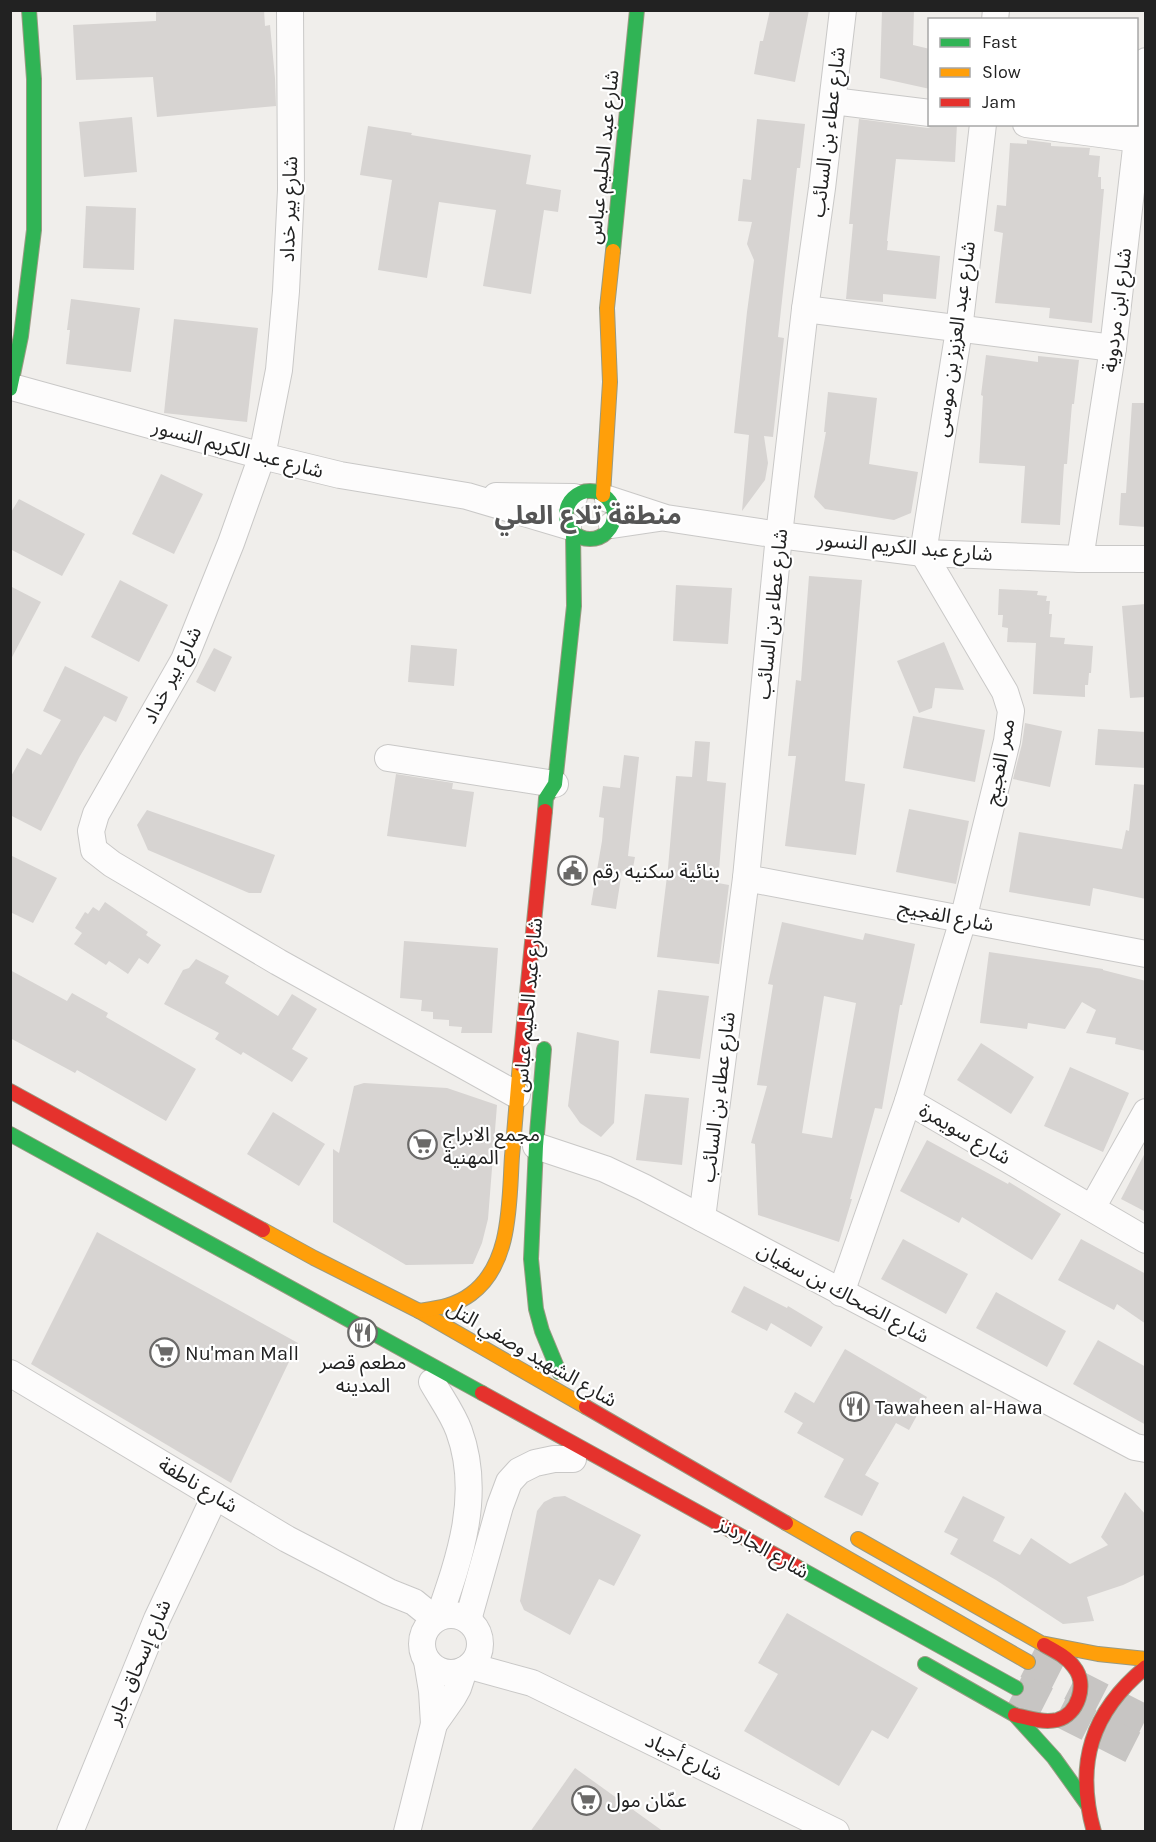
<svg xmlns="http://www.w3.org/2000/svg" width="1156" height="1842" font-family="Karla,'Noto Sans Arabic',sans-serif">
<style>
.building{fill:#d7d4d2;fill-rule:evenodd}
.lines{fill:none;stroke-linecap:round;stroke-linejoin:round}
.secondary-tunnel{stroke:#c7c5c3;stroke-width:33;stroke-dasharray:33 16;stroke-linecap:butt}
.street-casing{stroke:#c9c8c7;stroke-width:28}
.fast-casing{stroke:#999a82;stroke-width:16}
.slow-casing{stroke:#999a82;stroke-width:16}
.jam-casing{stroke:#999a82;stroke-width:16}
.street{stroke:#fdfcfc;stroke-width:26}
.fast{stroke:#30b455;stroke-width:14}
.slow{stroke:#ff9f0a;stroke-width:14}
.jam{stroke:#e5322d;stroke-width:14}
.labels{text-anchor:middle;dominant-baseline:central;stroke-width:4.5;stroke-linejoin:round;paint-order:stroke}
.street-label{font-size:20px;fill:#222;stroke:#fff}
.poi-label{font-size:20px;fill:#222;stroke:#fff;text-anchor:start}
.district-label{font-size:26px;font-weight:bold;fill:#555;stroke:#fff}
</style>
<rect width="100%" height="100%" fill="#f0eeeb"/>
<g class="building">
<polygon points="156,10 264,10 265,26 270,25 275,78 276,106 157,117 153,77 76,80 73,25 156,21"/>
<polygon points="770,10 809,10 795,82 754,74 760,41 763,41"/>
<polygon points="882,10 914,10 913,45 930,49 930,89 880,78"/>
<polygon points="132,117 137,172 84,177 79,122"/>
<polygon points="757,119 805,124 800,168 797,168 785,273 778,337 784,338 773,437 764,436 768,463 765,480 742,511 749,435 734,433 747,312 754,260 747,244 752,222 738,221 743,179 751,180"/>
<polygon points="859,119 928,128 939,124 957,124 955,162 896,159 887,241 888,241 887,250 940,256 936,299 883,294 883,302 846,299 853,224 849,224"/>
<polygon points="368,126 412,133 411,135 531,155 526,184 561,190 558,212 544,210 531,294 483,286 496,210 439,202 427,278 378,270 392,180 360,175"/>
<polygon points="1027,140 1051,143 1051,146 1090,148 1089,155 1100,156 1098,177 1101,177 1101,189 1104,189 1092,323 1049,318 1050,308 995,303 1003,233 994,231 997,205 1006,206 1010,143 1027,144"/>
<polygon points="86,206 136,208 134,270 83,268"/>
<polygon points="71,299 140,308 131,372 66,364 70,330 67,330"/>
<polygon points="174,319 258,328 247,422 164,413"/>
<polygon points="986,355 1038,362 1038,356 1079,360 1074,404 1072,404 1067,464 1064,464 1060,525 1021,523 1025,466 979,463 983,396 981,395"/>
<polygon points="828,392 877,398 869,464 918,472 911,513 894,520 825,509 814,497 826,432 824,432"/>
<polygon points="1132,403 1146,403 1146,527 1119,525 1121,493 1126,493"/>
<polygon points="161,474 203,494 174,554 132,534"/>
<polygon points="19,499 85,534 62,576 10,549 10,514"/>
<polygon points="809,576 862,580 845,781 865,784 856,855 785,846 796,756 788,756 796,680 801,681"/>
<polygon points="120,580 168,605 139,662 91,637"/>
<polygon points="676,585 732,588 728,644 673,641"/>
<polygon points="10,586 41,602 10,661"/>
<polygon points="999,589 1038,591 1037,595 1047,596 1046,601 1050,601 1049,614 1052,614 1050,637 1065,638 1064,644 1093,646 1091,673 1089,673 1088,685 1085,685 1085,697 1033,694 1036,643 1007,642 1008,628 1002,627 1003,615 998,615"/>
<polygon points="1146,604 1146,697 1130,698 1122,606"/>
<polygon points="944,642 964,690 935,688 932,708 919,713 897,661"/>
<polygon points="411,645 457,649 454,686 408,682"/>
<polygon points="214,648 232,657 215,692 196,682"/>
<polygon points="65,666 128,697 116,722 104,716 80,756 41,831 10,815 10,778 27,748 41,755 61,720 43,711"/>
<polygon points="913,716 985,730 975,782 903,768"/>
<polygon points="1025,723 1062,731 1050,787 1013,779 1022,744"/>
<polygon points="1098,729 1146,732 1146,768 1095,765"/>
<polygon points="695,741 710,742 707,781 726,783 718,883 729,885 719,964 657,957 668,868 676,776 692,777"/>
<polygon points="624,755 639,757 628,856 635,857 632,873 622,871 616,909 591,905 602,841 604,818 599,817 603,786 620,788"/>
<polygon points="396,774 453,783 452,789 474,792 466,847 387,836"/>
<polygon points="1134,784 1146,785 1146,899 1093,888 1090,906 1009,892 1019,832 1122,849 1126,830 1129,831"/>
<polygon points="909,809 969,821 956,884 896,872"/>
<polygon points="147,810 275,855 261,893 249,893 148,850 137,825"/>
<polygon points="10,855 57,878 33,923 10,912"/>
<polygon points="105,902 148,932 146,935 161,945 148,964 139,958 128,974 109,961 106,965 74,944 82,933 75,928 85,912 88,914 93,907 99,911"/>
<path d="M 782,922 L 863,940 L 865,933 L 915,944 L 902,1005 L 900,1005 L 882,1109 L 875,1108 L 850,1199 L 852,1199 L 839,1242 L 758,1215 L 755,1144 L 751,1143 L 767,1086 L 757,1085 L 773,985 L 768,984 ZM 824,996 L 856,1003 L 832,1138 L 802,1133 Z"/>
<polygon points="404,941 498,948 492,1033 461,1033 462,1027 449,1026 449,1020 433,1019 433,1012 421,1011 422,1000 400,998"/>
<polygon points="989,952 1103,969 1103,970 1146,981 1146,1051 1115,1044 1116,1038 1086,1033 1096,1010 1082,1002 1065,1029 1028,1023 1027,1029 980,1023"/>
<polygon points="196,959 229,976 225,983 278,1016 292,994 317,1009 292,1049 308,1058 292,1082 243,1052 241,1055 215,1039 219,1033 164,1004 183,970 189,968"/>
<polygon points="10,970 67,1001 72,993 108,1013 106,1017 196,1069 166,1121 77,1070 75,1073 10,1038"/>
<polygon points="658,990 709,996 700,1059 650,1053"/>
<polygon points="577,1032 619,1041 614,1123 601,1137 580,1123 568,1106"/>
<polygon points="981,1043 1034,1077 1011,1114 957,1080"/>
<polygon points="1070,1067 1129,1093 1103,1152 1044,1126"/>
<polygon points="364,1083 447,1088 497,1105 488,1219 482,1243 473,1264 406,1265 333,1222 333,1149 339,1153 354,1086"/>
<polygon points="645,1094 689,1098 682,1165 636,1160"/>
<polygon points="273,1112 325,1144 299,1186 247,1154"/>
<polygon points="927,1140 1008,1184 1009,1182 1061,1214 1032,1260 962,1217 959,1223 900,1191"/>
<polygon points="1146,1151 1146,1212 1121,1199"/>
<polygon points="97,1232 298,1343 231,1483 31,1364"/>
<polygon points="903,1239 968,1274 946,1314 881,1279"/>
<polygon points="1081,1239 1146,1274 1146,1324 1117,1304 1114,1310 1058,1280"/>
<polygon points="744,1286 787,1308 788,1306 823,1327 811,1347 771,1323 767,1331 731,1312"/>
<polygon points="996,1292 1066,1331 1047,1367 976,1328"/>
<polygon points="1098,1340 1146,1367 1146,1425 1073,1384"/>
<polygon points="845,1349 927,1397 909,1430 896,1423 865,1475 879,1483 862,1516 824,1497 844,1459 797,1433 803,1423 784,1412 795,1392 814,1403"/>
<polygon points="1125,1492 1146,1515 1146,1574 1123,1585 1087,1597 1094,1621 1063,1624 996,1580 950,1554 958,1539 944,1532 963,1496 1005,1517 993,1541 1020,1555 1031,1538 1070,1564 1108,1545 1101,1537"/>
<polygon points="565,1496 641,1535 614,1586 599,1579 570,1635 524,1610 520,1601 537,1511 544,1502 554,1497"/>
<polygon points="787,1613 918,1688 888,1739 872,1730 839,1786 744,1731 778,1674 758,1663"/>
<polygon points="575,1768 664,1832 530,1832"/>
</g>
<g class="lines">
<g class="secondary-tunnel">
<polyline points="1028,1662 1146,1722"/>
<polyline points="1016,1688 1146,1754"/>
</g>
<defs>
<g id="street">
<polyline points="290,10 291,190 286,291 279,370 262,456 231,543 184,660 96,814 91,831 94,850 112,864 278,962 517,1095"/>
<polyline points="995,20 996,10"/>
<polyline points="833,101 930,113"/>
<polyline points="983,124 959,330 923,553 1005,692 1011,711 1007,741 963,920 908,1101 1146,1240"/>
<polyline points="1026,124 1137,139"/>
<polyline points="805,309 1113,348"/>
<polyline points="12,387 262,456 340,475 467,496 568,526"/>
<polyline points="496,496 574,497"/>
<polyline points="608,499 666,518 779,535 923,553 1080,559 1146,559"/>
<polyline points="612,525 659,518"/>
<polyline points="1080,559 1113,348 1146,61"/>
<polyline points="388,758 555,784"/>
<polyline points="746,878 1146,954"/>
<polyline points="536,1146 605,1169 643,1187 1135,1447 1146,1449"/>
<polyline points="1092,1208 1146,1112"/>
<polyline points="702,1218 746,878 779,535 805,309 822,188 843,10"/>
<polyline points="841,1293 908,1101"/>
<polyline points="10,1373 287,1539 389,1592 414,1602 435,1619"/>
<path d="M 432,1382 C 441,1398 453,1414 459,1431 C 482,1494 460,1557 439,1617"/>
<circle cx="451" cy="1644" r="29"/>
<polyline points="468,1620 500,1506 509,1482 519,1471 535,1463 554,1459 573,1459"/>
<polyline points="427,1661 432,1691 434,1724"/>
<polyline points="470,1666 532,1683 836,1832"/>
<polyline points="70,1832 157,1619 215,1496"/>
<polyline points="407,1832 434,1724 453,1697 458,1688 464,1670"/>
</g>
<g id="fast">
<polyline points="613,251 637,10"/>
<polyline points="10,389 21,336 34,230 34,79 29,10"/>
<circle cx="590" cy="515" r="24"/>
<polyline points="545,811 546,798 555,784 574,606 573,532"/>
<polyline points="544,1049 536,1146 531,1259 536,1309 542,1331 559,1372"/>
<polyline points="10,1134 482,1393"/>
<polyline points="797,1567 1016,1688"/>
<polyline points="925,1664 1015,1715 1054,1758 1087,1804"/>
</g>
<g id="slow">
<polyline points="603,495 610,382 607,308 613,251"/>
<polyline points="263,1230 314,1258 419,1311 586,1407"/>
<path d="M 419,1311 C 438,1308 455,1306 471,1294 C 512,1264 509,1201 512,1156 C 515,1126 517,1095 520,1064"/>
<polyline points="786,1523 1028,1662"/>
<polyline points="858,1539 1041,1643 1098,1654 1146,1659"/>
</g>
<g id="jam">
<polyline points="520,1064 545,811"/>
<polyline points="10,1091 263,1230"/>
<polyline points="482,1393 797,1567"/>
<polyline points="586,1407 786,1523"/>
<path d="M 1015,1715 C 1028,1718 1043,1723 1057,1720 C 1078,1715 1088,1684 1074,1667 C 1067,1657 1055,1651 1044,1645"/>
<path d="M 1094,1832 C 1075,1764 1091,1712 1146,1667"/>
</g>
</defs>
<use href="#street" class="street-casing"/>
<use href="#fast" class="fast-casing"/>
<use href="#slow" class="slow-casing"/>
<use href="#jam" class="jam-casing"/>
<use href="#street" class="street"/>
<use href="#fast" class="fast"/>
<use href="#slow" class="slow"/>
<use href="#jam" class="jam"/>
</g>
<defs>
<symbol id="civic-ring" viewBox="-11 -11 22 22"><circle r="9.5" fill="#fff" stroke="#6a6968" stroke-width="1.5"/><path d="M-.6-6.5H3V-4.5H.6V-3L4-1V1h2V6H-6V1h2V-1L-.6-3ZM-1.2 2.5V6h2.4V2.5Z" fill="#6a6968"/></symbol>
<symbol id="supermarket-ring" viewBox="-11 -11 22 22"><circle r="9.5" fill="#fff" stroke="#6a6968" stroke-width="1.5"/><path d="M-6-5.5h2.5l.6 2H6L4.5 2H-2.5L-4.4-4H-6ZM-1.5 3.2a1.3 1.3 0 1 0 .1 0ZM3 3.2a1.3 1.3 0 1 0 .1 0Z" fill="#6a6968"/></symbol>
<symbol id="restaurant-ring" viewBox="-11 -11 22 22"><circle r="9.5" fill="#fff" stroke="#6a6968" stroke-width="1.5"/><path d="M-5-6h1v4h1v-4h1v4h1v-4h1v5L-1.5 .5V6h-2V.5L-5-1ZM5-6V6H3V1.5H1.5Q1.5-4 5-6Z" fill="#6a6968"/></symbol>
</defs>
<g fill-rule="evenodd">
<use href="#civic-ring" x="556" y="854" width="33" height="33"/>
<use href="#supermarket-ring" x="406" y="1128" width="33" height="33"/>
<use href="#restaurant-ring" x="346" y="1316" width="33" height="33"/>
<use href="#supermarket-ring" x="148" y="1336" width="33" height="33"/>
<use href="#restaurant-ring" x="838" y="1390" width="33" height="33"/>
<use href="#supermarket-ring" x="570" y="1784" width="33" height="33"/>
</g>
<g class="labels">
<g class="street-label">
<text transform="translate(828 132) rotate(-83)">شارع عطاء بن السائب</text>
<text transform="translate(603 157) rotate(-84)">شارع عبد الحليم عباس</text>
<text transform="translate(289 209) rotate(-88)">شارع بير خداد</text>
<text transform="translate(1117 310) rotate(-83)">شارع ابن مردوية</text>
<text transform="translate(955 339) rotate(-82)">شارع عبد العزيز بن موسى</text>
<text transform="translate(238 449) rotate(15)">شارع عبد الكريم النسور</text>
<text transform="translate(905 547) rotate(5)">شارع عبد الكريم النسور</text>
<text transform="translate(772 614) rotate(-84)">شارع عطاء بن السائب</text>
<text transform="translate(172 675) rotate(-63)">شارع بير خداد</text>
<text transform="translate(1000 762) rotate(-79)">ممر الفجيج</text>
<text transform="translate(946 916) rotate(11)">شارع الفجيج</text>
<text transform="translate(528 1005) rotate(-85)">شارع عبد الحليم عباس</text>
<text transform="translate(718 1097) rotate(-83)">شارع عطاء بن السائب</text>
<text transform="translate(965 1134) rotate(30)">شارع سويمرة</text>
<text transform="translate(843 1293) rotate(28)">شارع الضحاك بن سفيان</text>
<text transform="translate(532 1354) rotate(30)">شارع الشهيد وصفي التل</text>
<text transform="translate(198 1485) rotate(31)">شارع ناطفة</text>
<text transform="translate(763 1548) rotate(30)">شارع الجاردنز</text>
<text transform="translate(139 1662) rotate(-67)">شارع إسحاق جابر</text>
<text transform="translate(684 1757) rotate(26)">شارع أجياد</text>
</g>
<g class="poi-label">
<text x="593" y="871">بنائية سكنيه رقم</text>
<text x="443" y="1134">مجمع الابراج<tspan x="443" dy="23">المهنية</tspan></text>
<text x="185" y="1353">Nu'man Mall</text>
<text x="363" y="1362" text-anchor="middle">مطعم قصر<tspan x="363" dy="23">المدينه</tspan></text>
<text x="875" y="1407">Tawaheen al-Hawa</text>
<text x="607" y="1800">عمّان مول</text>
</g>
<g class="district-label">
<text x="588" y="515">منطقة تلاع العلي</text>
</g>
</g>
<rect width="1156" height="1842" fill="none" stroke="#222222" stroke-width="24"/>
<rect x="928" y="18" width="210" height="108" fill="#ffffff" stroke="#a7a7a7" stroke-width="1.5"/>
<rect x="940" y="38" width="30" height="9" fill="#30b455" stroke="#a7a7a7" stroke-width="1.5"/>
<text x="982" y="48" font-size="18" fill="#222222">Fast</text>
<rect x="940" y="68" width="30" height="9" fill="#ff9f0a" stroke="#a7a7a7" stroke-width="1.5"/>
<text x="982" y="78" font-size="18" fill="#222222">Slow</text>
<rect x="940" y="98" width="30" height="9" fill="#e5322d" stroke="#a7a7a7" stroke-width="1.5"/>
<text x="982" y="108" font-size="18" fill="#222222">Jam</text>
</svg>
